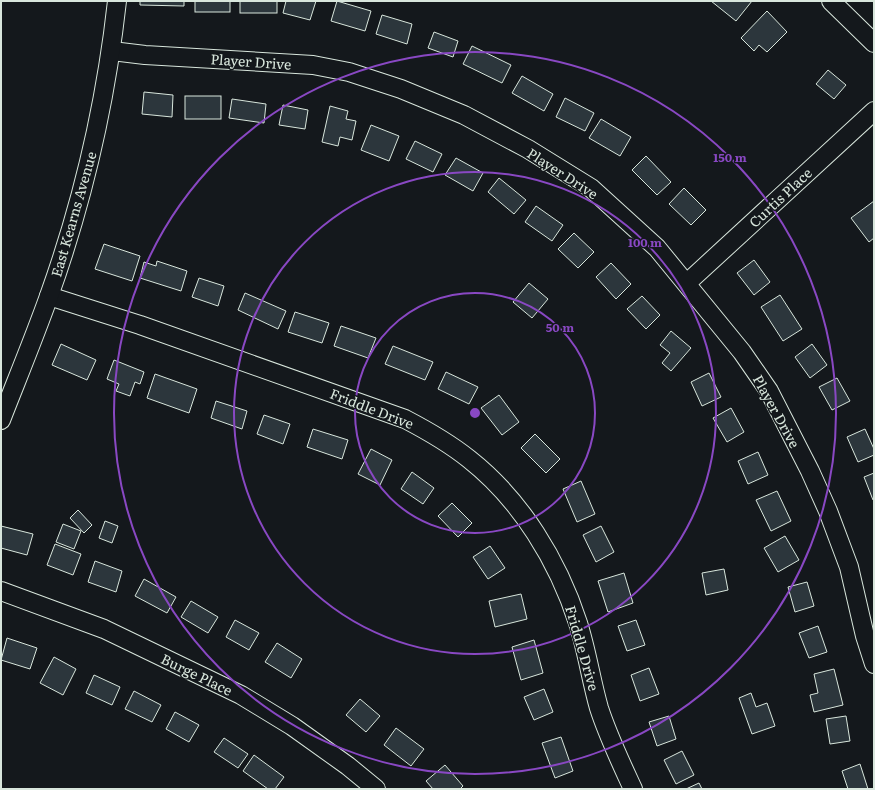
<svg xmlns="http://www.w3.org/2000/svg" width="875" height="790" font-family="Literata,serif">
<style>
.building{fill:#2c363c;stroke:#d8e6dc}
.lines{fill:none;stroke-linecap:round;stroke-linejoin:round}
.minor-casing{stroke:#d8e6dc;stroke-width:20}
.minor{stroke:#14181c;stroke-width:18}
.ring{fill:none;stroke:#8948c3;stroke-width:2}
.labels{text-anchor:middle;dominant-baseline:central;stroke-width:3;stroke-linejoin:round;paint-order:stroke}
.street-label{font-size:14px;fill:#d8e6dc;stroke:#14181c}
.centre{fill:#8948c3;stroke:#14181c;stroke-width:2}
.ring-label{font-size:12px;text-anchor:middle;font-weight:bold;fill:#8948c3;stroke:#14181c;stroke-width:3;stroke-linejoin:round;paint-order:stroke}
</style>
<rect width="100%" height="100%" fill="#14181c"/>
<g class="building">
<polygon points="140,1 184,1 184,6 140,5"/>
<rect x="195" y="1" width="35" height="11"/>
<rect x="240" y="1" width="37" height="12"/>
<polygon points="286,1 316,1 310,20 283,13"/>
<polygon points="337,1 371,11 365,31 331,21"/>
<polygon points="711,1 752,1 736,21"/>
<polygon points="767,11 787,32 767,52 759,45 754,51 741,38"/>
<polygon points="382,15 412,24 407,44 376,34"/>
<polygon points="434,32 458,41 453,57 428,48"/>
<polygon points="472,46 511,65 502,83 463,64"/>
<polygon points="828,70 846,85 834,99 816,84"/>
<polygon points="522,76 553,94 544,111 512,93"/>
<polygon points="144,92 173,95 172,117 142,114"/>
<rect x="185" y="96" width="36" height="23"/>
<polygon points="565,98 594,113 585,131 556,117"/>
<polygon points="232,99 266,104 264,123 229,118"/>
<polygon points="283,105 308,110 305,129 279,125"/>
<polygon points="330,106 348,111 346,119 356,121 352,140 340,137 338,146 322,142"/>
<polygon points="601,119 631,137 620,156 589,138"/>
<polygon points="371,125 399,136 389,161 361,150"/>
<polygon points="415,141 442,154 433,172 406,159"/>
<polygon points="646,156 671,182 657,195 632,170"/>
<polygon points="456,158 483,173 473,191 445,175"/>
<polygon points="499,178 526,200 514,214 488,192"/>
<polygon points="684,188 706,210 691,225 669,204"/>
<polygon points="874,201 874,238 869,242 851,218"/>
<polygon points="536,206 563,225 552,241 525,222"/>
<polygon points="574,233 594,252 578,268 558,249"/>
<polygon points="104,244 140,256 132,281 95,269"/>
<polygon points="754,260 770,282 754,295 737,273"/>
<polygon points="157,261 187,271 181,291 140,278 144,262 156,266"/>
<polygon points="611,263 631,284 616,299 596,277"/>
<polygon points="199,278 224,286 218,306 192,297"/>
<polygon points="529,283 548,299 532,318 513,302"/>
<polygon points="245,293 286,311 278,329 238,310"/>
<polygon points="780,295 802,329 783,341 761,307"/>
<polygon points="642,296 660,315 646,329 627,309"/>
<polygon points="295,312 329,323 322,343 288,332"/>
<polygon points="341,326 376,338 368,358 334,346"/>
<polygon points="671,331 691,348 671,371 662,363 670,353 660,345"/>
<polygon points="61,344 96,360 87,380 52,365"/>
<polygon points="812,344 827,365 810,378 795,357"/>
<polygon points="393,346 433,362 425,380 385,364"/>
<polygon points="114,360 144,372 140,384 135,382 130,396 116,391 119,384 107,379"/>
<polygon points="446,372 478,387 469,404 438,389"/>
<polygon points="709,373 721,397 702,406 691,382"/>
<polygon points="155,374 197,389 189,413 147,398"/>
<polygon points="837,378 850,401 832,410 819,387"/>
<polygon points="499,395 519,422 502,435 481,408"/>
<polygon points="216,401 247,411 242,429 211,418"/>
<polygon points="731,408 744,432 727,442 713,418"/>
<polygon points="264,415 290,424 283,444 257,434"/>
<polygon points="313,429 348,440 342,459 307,447"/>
<polygon points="865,429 874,449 874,455 858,462 847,437"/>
<polygon points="535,434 560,459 546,473 521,448"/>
<polygon points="371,449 392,460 380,485 358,474"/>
<polygon points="758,452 768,475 748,484 738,461"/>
<polygon points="412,472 434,488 423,504 401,489"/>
<polygon points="874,473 874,499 873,500 864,477"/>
<polygon points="581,481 595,514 577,522 563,489"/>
<polygon points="777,491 791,521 771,531 756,500"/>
<polygon points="452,503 472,523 458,537 438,516"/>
<polygon points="78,510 92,525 84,533 70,518"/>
<polygon points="105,521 118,526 112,543 99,538"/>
<polygon points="63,524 81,531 74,549 56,542"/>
<polygon points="1,526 33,534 27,555 1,548"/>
<polygon points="601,526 614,552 596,562 583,535"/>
<polygon points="785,536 799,560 778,572 764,548"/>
<polygon points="55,544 81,554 73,575 47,565"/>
<polygon points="490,546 505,568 488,579 473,557"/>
<polygon points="95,561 122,571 116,592 88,582"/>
<polygon points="724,569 728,590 706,595 702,573"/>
<polygon points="624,573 633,603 608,612 598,581"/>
<polygon points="144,579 176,597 167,613 135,596"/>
<polygon points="807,582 814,606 795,612 788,587"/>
<polygon points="521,594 527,619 495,627 489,601"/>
<polygon points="191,601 218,617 208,633 181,617"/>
<polygon points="235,620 259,633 249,650 226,637"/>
<polygon points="636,620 645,645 627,651 618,626"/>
<polygon points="818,626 827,652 809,658 799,633"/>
<polygon points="7,638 37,648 30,669 1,660"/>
<polygon points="534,640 543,673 521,680 512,647"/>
<polygon points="277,643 302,659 291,678 265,662"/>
<polygon points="54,657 76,669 63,695 40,683"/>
<polygon points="649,668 659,694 640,701 631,675"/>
<polygon points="834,669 843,705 814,712 810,695 818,693 814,674"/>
<polygon points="94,675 120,687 112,705 86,693"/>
<polygon points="544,689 553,712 534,720 524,697"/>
<polygon points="134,691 161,705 152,722 125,709"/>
<polygon points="751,693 756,707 767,703 775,726 752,734 739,698"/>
<polygon points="360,699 380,716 366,732 346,715"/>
<polygon points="175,712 199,725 189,742 166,729"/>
<polygon points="669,716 676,739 657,746 649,722"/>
<polygon points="846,716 850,741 830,744 826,719"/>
<polygon points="396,728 424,749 411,766 384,745"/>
<polygon points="561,737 573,771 555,778 542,743"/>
<polygon points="224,738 248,754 238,768 214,752"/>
<polygon points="682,751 694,775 676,784 664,760"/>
<polygon points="254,755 284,777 275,789 268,789 243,771"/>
<polygon points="860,764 868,789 848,789 842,771"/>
<polygon points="445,765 463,786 460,789 433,789 426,781"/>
<polygon points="699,783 702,789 686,789"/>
</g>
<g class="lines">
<defs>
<g id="minor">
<polyline points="831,1 874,43"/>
<polyline points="112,51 145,55 313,65 349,72 401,89 464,115 528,149 591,188 657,248 742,352 769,391 810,471 828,511 849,567 865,636 874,664"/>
<polyline points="687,283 874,111"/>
<path d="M 49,296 L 140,325 L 405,419 C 428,431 449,443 469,459 C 521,500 558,561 578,623 C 587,651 591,680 599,708 C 608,736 621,763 633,789"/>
<path d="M 1,420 C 17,379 34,338 49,296 C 83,201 106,101 117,1"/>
<polyline points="1,591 104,629 241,695 292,726 348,766 376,789"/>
</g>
</defs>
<use href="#minor" class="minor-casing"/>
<use href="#minor" class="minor"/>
</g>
<g class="ring">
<circle cx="475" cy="413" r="120"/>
<circle cx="475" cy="413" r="241"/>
<circle cx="475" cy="413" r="361"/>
</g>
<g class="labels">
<g class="street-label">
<text transform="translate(251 61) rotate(4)">Player Drive</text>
<text transform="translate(563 173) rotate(33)">Player Drive</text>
<text transform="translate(780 197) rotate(-43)">Curtis Place</text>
<text transform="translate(73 214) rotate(-74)">East Kearns Avenue</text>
<text transform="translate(372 408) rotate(21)">Friddle Drive</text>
<text transform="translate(777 411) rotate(61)">Player Drive</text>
<text transform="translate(583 648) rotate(74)">Friddle Drive</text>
<text transform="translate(197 674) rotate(26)">Burge Place</text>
</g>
</g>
<circle cx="475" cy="413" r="6" class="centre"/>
<g class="ring-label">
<text x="730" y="162">150 m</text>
<text x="645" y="247">100 m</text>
<text x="560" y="332">50 m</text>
</g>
<rect width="875" height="790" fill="none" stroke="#d8e6dc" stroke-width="4"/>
</svg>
